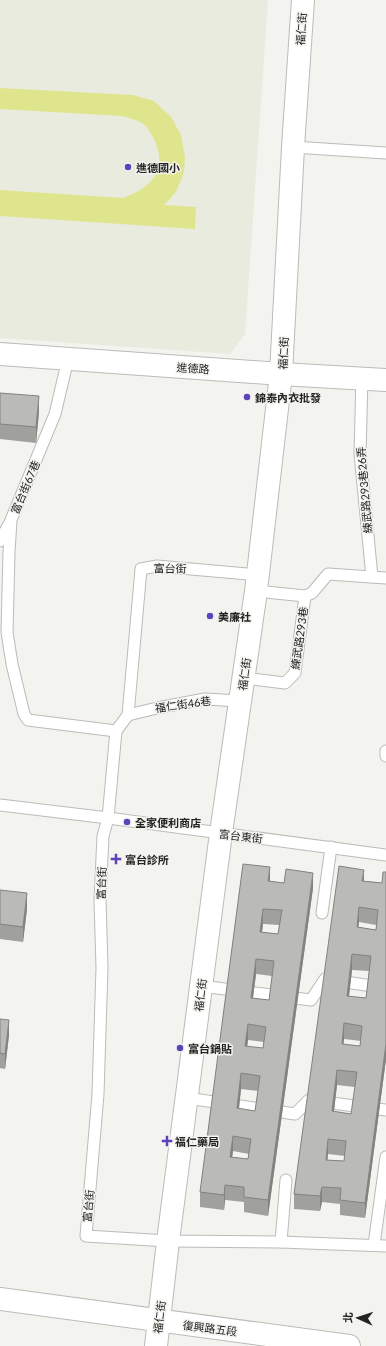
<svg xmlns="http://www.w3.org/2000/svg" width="386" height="1346" font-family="Lato,'Noto Sans TC',sans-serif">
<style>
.built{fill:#eaebdf}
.green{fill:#dfe58d}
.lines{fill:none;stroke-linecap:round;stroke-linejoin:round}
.service-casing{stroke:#bbbcb8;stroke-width:13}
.minor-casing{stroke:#bbbcb8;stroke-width:24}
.service{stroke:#fff;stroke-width:11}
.minor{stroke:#fff;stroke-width:22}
.wall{fill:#a0a09d;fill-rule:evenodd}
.shaded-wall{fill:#82827f}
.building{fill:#babab6;stroke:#82827f;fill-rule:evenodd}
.poi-dot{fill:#5d43bb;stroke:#f3f3ef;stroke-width:1.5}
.labels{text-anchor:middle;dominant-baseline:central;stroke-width:3;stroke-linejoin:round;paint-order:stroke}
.street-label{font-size:11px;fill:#232422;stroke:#f3f3ef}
.poi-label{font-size:11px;font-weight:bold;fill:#232422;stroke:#f3f3ef;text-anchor:start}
</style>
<rect width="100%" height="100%" fill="#f3f3ef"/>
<polygon class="built" points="0,0 268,0 245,334 230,354 0,338"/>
<path class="green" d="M 0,88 L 133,95 L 154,101 L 171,117 L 181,135 L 185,157 L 184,172 L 176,192 L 164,205 L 196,207 L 195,229 L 0,216 L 0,190 L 123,198 C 150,188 168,172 155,141 C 152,135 147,125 140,122 C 135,119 128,118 122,116 L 0,109 Z"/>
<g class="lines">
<defs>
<g id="service">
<polyline points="293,147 386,153"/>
<polyline points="68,359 55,414 11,520 9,552 7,632 12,664 24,714 28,720 116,731"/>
<polyline points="362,378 360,454 372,577"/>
<polyline points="0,541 9,524"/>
<polyline points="258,575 157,566 141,569 128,715 116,731 108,818 103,836 100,900 102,968 98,1094 86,1236 168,1241 281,1242 386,1246"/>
<polyline points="256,591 305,596 312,593 328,574 386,578"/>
<polyline points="243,678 285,683 295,673 305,596"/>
<polyline points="128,715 157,708 205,699 240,701"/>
<polyline points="386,751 386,756"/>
<polyline points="0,805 108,818 386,855"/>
<polyline points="322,913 331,847"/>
<polyline points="201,986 311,1000 325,979 386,988"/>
<polyline points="187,1098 295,1114 309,1100 386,1110"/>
<polyline points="281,1242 286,1180"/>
<polyline points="374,1245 386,1157"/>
</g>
<g id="minor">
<polyline points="0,354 281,374 386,380"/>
<polyline points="0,1299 349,1346"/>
<polyline points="156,1346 168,1241 221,833 256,591 281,374 293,147 303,0"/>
</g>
</defs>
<use href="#service" class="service-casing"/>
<use href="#minor" class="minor-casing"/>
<use href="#service" class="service"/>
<use href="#minor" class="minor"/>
</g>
<g class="wall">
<polygon points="0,393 39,412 36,443 0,439"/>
<path d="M 243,864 L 270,881 L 313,888 L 268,1216 L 244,1212 L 244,1202 L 225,1200 L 224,1210 L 200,1207 L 200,1192 ZM 263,924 L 279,925 L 278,934 L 262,932 ZM 256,974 L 272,976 L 269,1000 L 253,998 ZM 248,1040 L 264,1042 L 263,1048 L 247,1047 ZM 241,1089 L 258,1091 L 255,1111 L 239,1109 ZM 233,1151 L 249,1154 L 248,1159 L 232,1157 Z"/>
<path d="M 386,872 L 386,1059 L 365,1218 L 340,1215 L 340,1204 L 322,1202 L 320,1211 L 294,1209 L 294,1194 L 364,881 L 382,883 ZM 359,922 L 376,925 L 376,930 L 358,927 ZM 352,970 L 369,971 L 366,998 L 349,997 ZM 344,1039 L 361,1041 L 360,1046 L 343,1044 ZM 337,1085 L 355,1087 L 351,1114 L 334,1112 ZM 328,1154 L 345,1156 L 344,1161 L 327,1160 Z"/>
<polygon points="0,890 27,909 23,942 0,939"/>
<polygon points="0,1019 9,1035 5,1069 0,1068"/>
</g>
<g class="shaded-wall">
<polygon points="39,396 39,412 36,443 36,427"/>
<polygon points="270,867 270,882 268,881"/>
<polygon points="364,870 364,885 362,881"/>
<polygon points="313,873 313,888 268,1216 268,1200"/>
<polygon points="27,893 27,909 23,942 23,927"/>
<polygon points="359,907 359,922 357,942 357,927"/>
<polygon points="263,909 263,924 260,947 260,932"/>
<polygon points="352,954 352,970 347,1012 347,996"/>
<polygon points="256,959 256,974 251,1013 251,998"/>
<polygon points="9,1020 9,1035 5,1069 5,1054"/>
<polygon points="344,1023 344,1039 342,1059 342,1044"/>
<polygon points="248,1024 248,1040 245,1062 245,1046"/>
<polygon points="386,1044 386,1059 365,1218 365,1203"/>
<polygon points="337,1070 337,1085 332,1126 332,1111"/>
<polygon points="241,1073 241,1089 237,1124 237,1108"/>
<polygon points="233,1136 233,1151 230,1172 230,1157"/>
<polygon points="328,1139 328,1154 326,1175 326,1160"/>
<polygon points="225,1185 225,1200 224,1210 224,1195"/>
<polygon points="322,1187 322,1202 320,1211 320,1196"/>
</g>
<g class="building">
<polygon points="0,393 39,396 36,427 0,424"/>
<path d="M 243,864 L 270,867 L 268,881 L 284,883 L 286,869 L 313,873 L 268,1200 L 244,1197 L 244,1187 L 225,1185 L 224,1195 L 200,1192 ZM 263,909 L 282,910 L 278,934 L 260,932 ZM 256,959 L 274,961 L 269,1000 L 251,998 ZM 248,1024 L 266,1027 L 263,1048 L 245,1046 ZM 241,1073 L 260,1076 L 255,1111 L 237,1108 ZM 233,1136 L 251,1139 L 248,1159 L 230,1157 Z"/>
<path d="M 339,866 L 364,870 L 362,881 L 382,883 L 383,872 L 386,872 L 386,1044 L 365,1203 L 340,1200 L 341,1188 L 322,1187 L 320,1196 L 294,1194 ZM 359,907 L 378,910 L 376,930 L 357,927 ZM 352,954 L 371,956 L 366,998 L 347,996 ZM 344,1023 L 362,1026 L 360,1046 L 342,1044 ZM 337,1070 L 357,1072 L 351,1114 L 332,1111 ZM 328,1139 L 346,1141 L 344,1161 L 326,1160 Z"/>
<polygon points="0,890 27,893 23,927 0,924"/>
<polygon points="0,1019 9,1020 5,1054 0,1053"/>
</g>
<g class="poi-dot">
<circle cx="128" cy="167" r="4"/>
<circle cx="247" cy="397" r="4"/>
<circle cx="210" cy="616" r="4"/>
<circle cx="127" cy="822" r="4"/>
<path d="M114 853h4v4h4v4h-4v4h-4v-4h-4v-4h4z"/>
<circle cx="180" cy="1048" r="4"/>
<path d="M165 1135h4v4h4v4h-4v4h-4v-4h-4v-4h4z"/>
</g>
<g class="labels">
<g class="street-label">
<text transform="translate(301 29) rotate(-86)">福仁街</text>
<text transform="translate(283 353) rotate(-87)">福仁街</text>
<text transform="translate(193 368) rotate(4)">進德路</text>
<text transform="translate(25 487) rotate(-67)">富台街67巷</text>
<text transform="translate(364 490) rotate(-95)">練武路293巷26弄</text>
<text transform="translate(170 568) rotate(1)">富台街</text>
<text transform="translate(299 638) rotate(-82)">練武路293巷</text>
<text transform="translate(244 674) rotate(-82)">福仁街</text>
<text transform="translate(183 704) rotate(-8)">福仁街46巷</text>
<text transform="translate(241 836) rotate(7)">富台東街</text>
<text transform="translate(101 883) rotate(-88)">富台街</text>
<text transform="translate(200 995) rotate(-83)">福仁街</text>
<text transform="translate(88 1206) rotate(-85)">富台街</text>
<text transform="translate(159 1317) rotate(-83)">福仁街</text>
<text transform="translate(210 1328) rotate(7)">復興路五段</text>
</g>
<g class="poi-label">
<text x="136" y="167">進德國小</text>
<text x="255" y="397">錦泰內衣批發</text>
<text x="218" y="616">美廉社</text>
<text x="135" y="822">全家便利商店</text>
<text x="125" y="859">富台診所</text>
<text x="188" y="1048">富台鍋貼</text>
<text x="175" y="1141">福仁藥局</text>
</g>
</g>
<g transform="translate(358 1318) rotate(273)" stroke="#f3f3ef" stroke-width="3" paint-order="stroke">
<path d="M0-3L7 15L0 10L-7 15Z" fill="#232422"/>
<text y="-6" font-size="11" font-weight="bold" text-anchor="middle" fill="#232422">北</text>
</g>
</svg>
